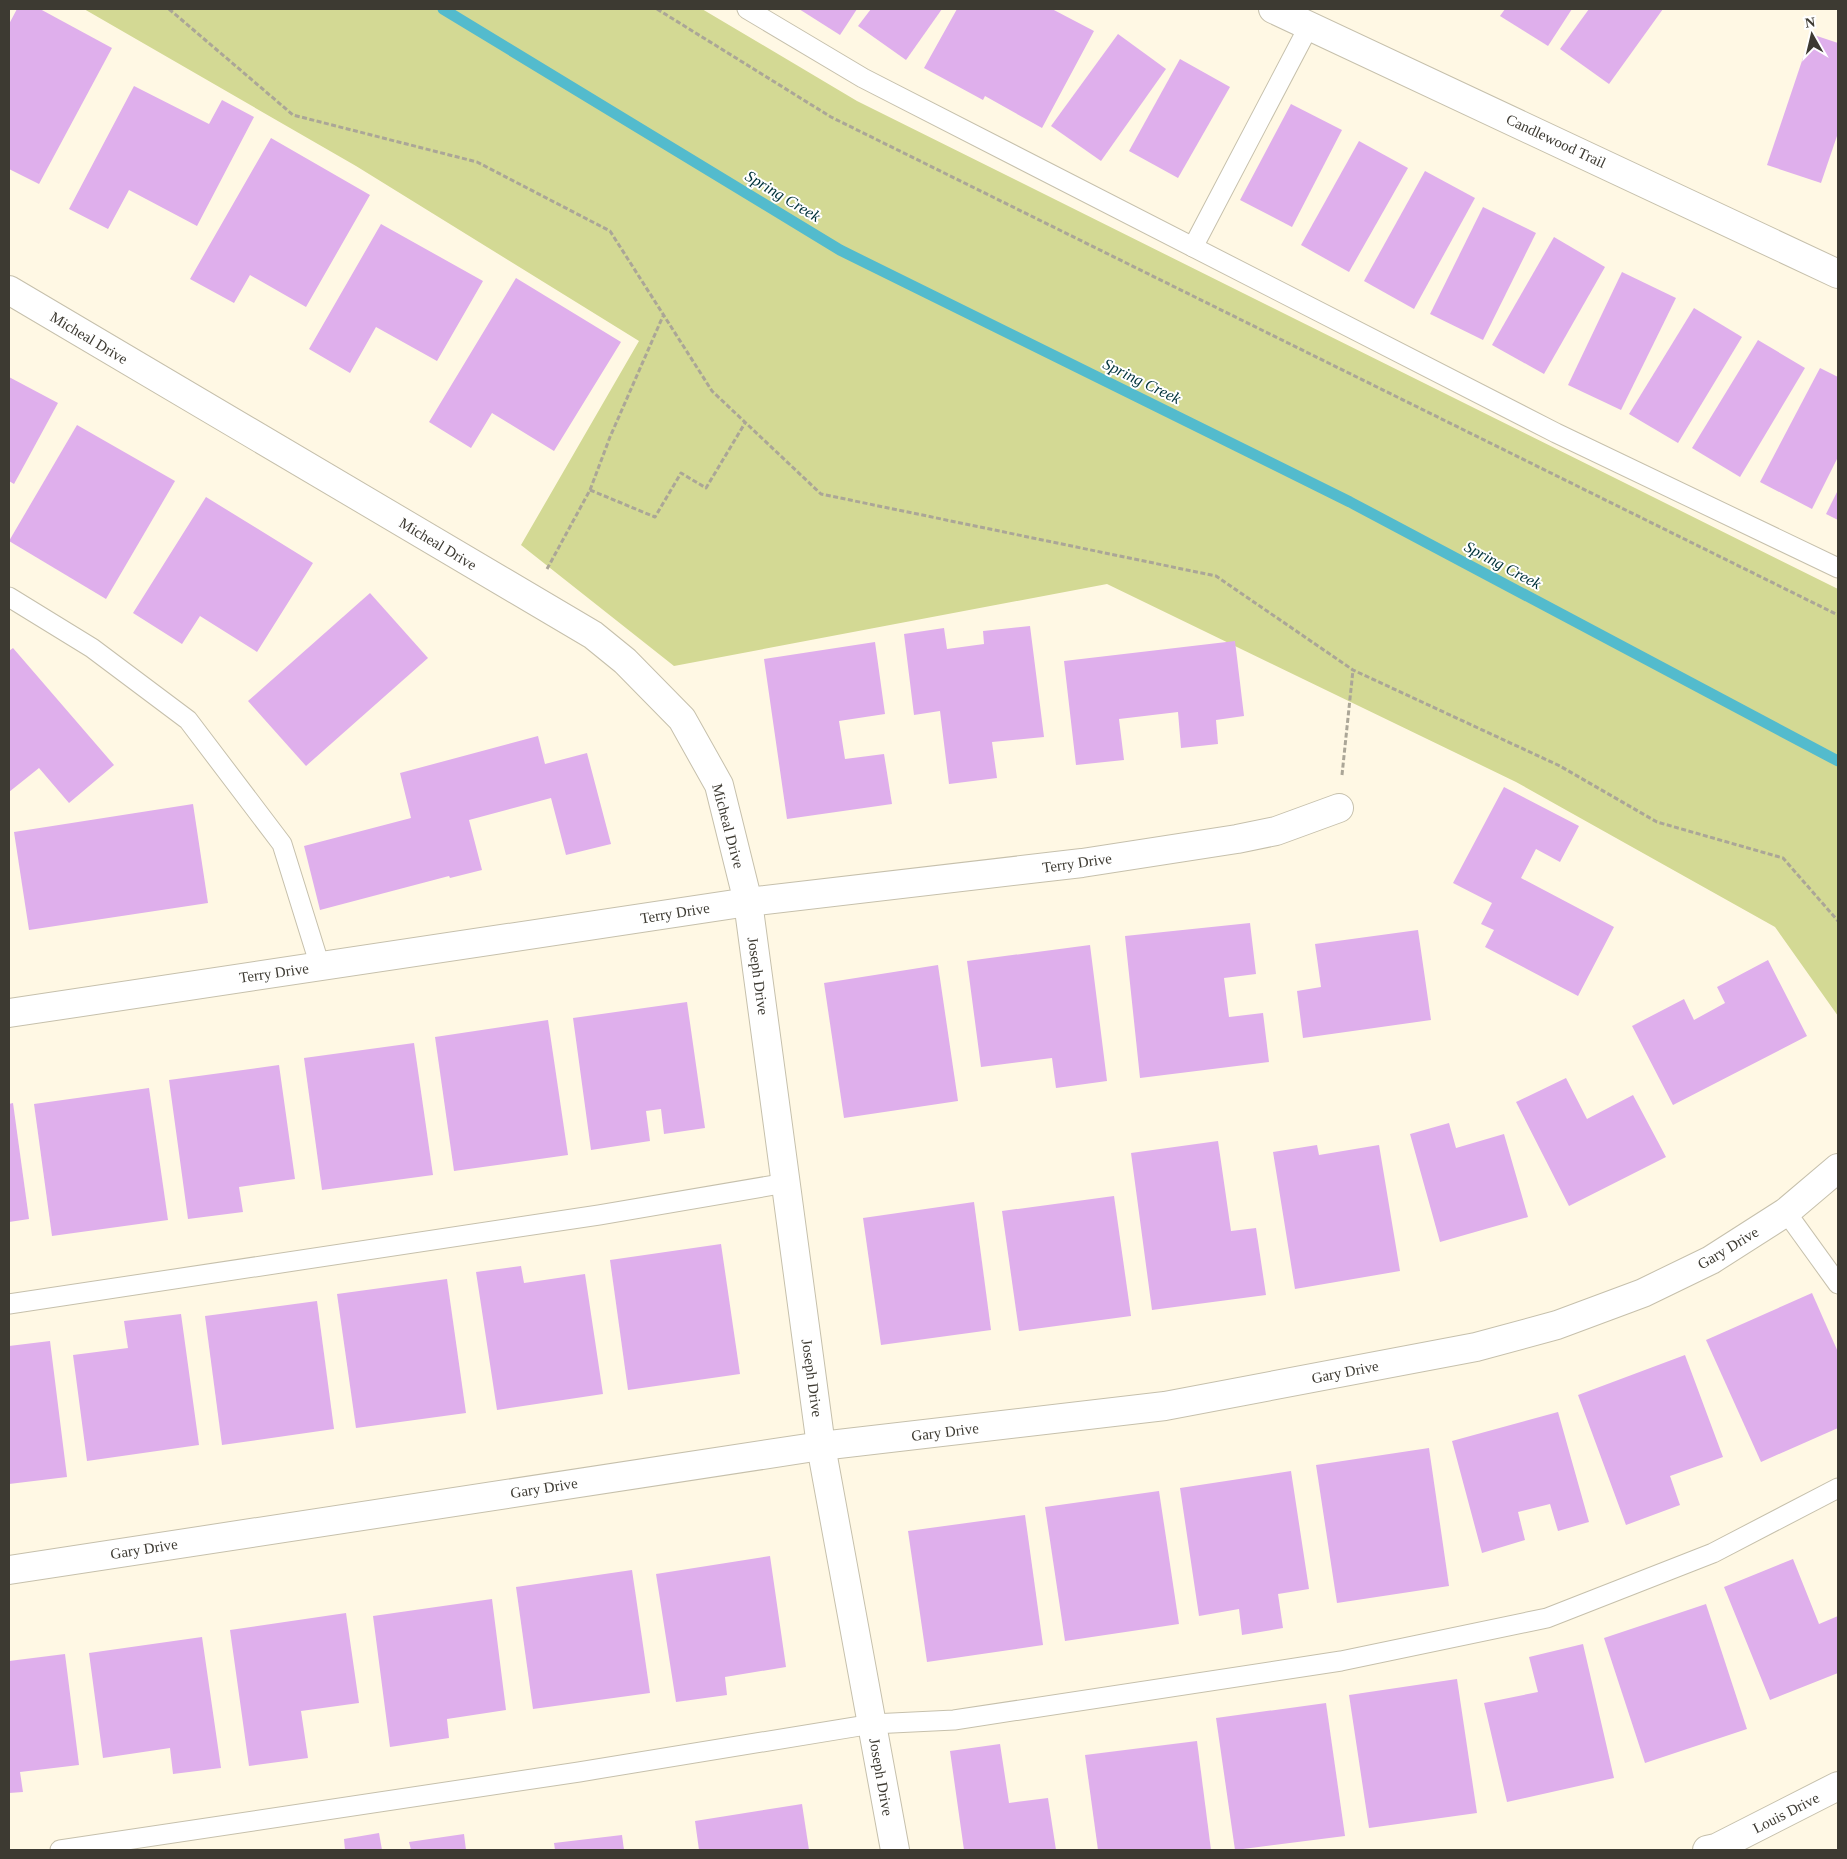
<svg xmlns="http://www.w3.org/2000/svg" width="1847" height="1859" font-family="Georgia,serif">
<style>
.green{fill:#d3d994}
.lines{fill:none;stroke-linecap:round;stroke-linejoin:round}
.stream{stroke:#53bbcd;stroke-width:11}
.building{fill:#dfafec}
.lane-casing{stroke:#c6c0ac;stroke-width:21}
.street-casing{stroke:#c6c0ac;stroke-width:30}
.path{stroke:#aba697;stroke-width:3;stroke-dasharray:5 2.5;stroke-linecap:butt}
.lane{stroke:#fff;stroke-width:19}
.street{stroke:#fff;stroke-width:28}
.labels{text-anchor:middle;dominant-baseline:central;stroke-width:4;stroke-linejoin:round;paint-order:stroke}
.street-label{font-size:15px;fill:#3d3a32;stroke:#fff}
.water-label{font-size:16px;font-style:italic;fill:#00323a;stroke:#fff}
</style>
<rect width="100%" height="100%" fill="#fff8e4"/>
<polygon class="green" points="84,9 702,9 857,101 1838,589 1838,1016 1775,927 1516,782 1107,584 674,666 521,545 639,341 356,166"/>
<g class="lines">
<polyline class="stream" points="443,9 840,250 1350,502 1838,761"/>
</g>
<g class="building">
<polygon points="17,9 40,9 112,48 39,184 9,169 9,24"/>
<polygon points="799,9 857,9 840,35"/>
<polygon points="871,9 942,9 906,60 858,26"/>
<polygon points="957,9 1052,9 1094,31 1042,128 985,96 983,100 924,68"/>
<polygon points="1505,9 1572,9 1548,46 1500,16"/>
<polygon points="1589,9 1663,9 1609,84 1560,49"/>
<polygon points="1118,34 1166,69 1101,161 1051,126"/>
<polygon points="1811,34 1838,43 1838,133 1821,183 1767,165"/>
<polygon points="1180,59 1230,87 1178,178 1129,151"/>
<polygon points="134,86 209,124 222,100 254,117 197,226 129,190 108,229 69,209"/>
<polygon points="1291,104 1342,130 1292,227 1240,200"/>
<polygon points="271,138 370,195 306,307 250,275 234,303 190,279"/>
<polygon points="1359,141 1408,168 1349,272 1301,245"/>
<polygon points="1425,171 1475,198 1414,309 1364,281"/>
<polygon points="1483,207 1536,233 1483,340 1430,314"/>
<polygon points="381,224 483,281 437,361 376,327 350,373 309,349"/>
<polygon points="1554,237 1605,267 1544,374 1492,345"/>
<polygon points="1622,272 1676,298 1621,410 1568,385"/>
<polygon points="516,278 621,342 554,451 492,413 471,448 429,422"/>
<polygon points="1694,308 1742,337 1678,443 1629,414"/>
<polygon points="1758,340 1805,368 1740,477 1692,448"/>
<polygon points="1820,368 1838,377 1838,457 1812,509 1760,482"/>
<polygon points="9,377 58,403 14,484 9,481"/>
<polygon points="77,425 175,481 106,599 9,541"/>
<polygon points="1838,490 1838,520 1826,514"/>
<polygon points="206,497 313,563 257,652 200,616 182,644 133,613"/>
<polygon points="370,593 428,658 306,766 248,701"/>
<polygon points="1030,626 1044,737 992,742 997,778 949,784 940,711 914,715 904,634 944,628 947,649 984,644 983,631"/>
<polygon points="1235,641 1244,716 1216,720 1218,744 1181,748 1178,712 1119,719 1124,760 1076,765 1064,661"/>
<polygon points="875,642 885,714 839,721 845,759 884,754 892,804 787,819 764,659"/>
<polygon points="13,648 114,765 69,803 39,768 9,792 9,651"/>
<polygon points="538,736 545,764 587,753 611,844 566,855 551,798 469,820 482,870 450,878 449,876 320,910 304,846 411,818 400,773"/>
<polygon points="1504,787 1579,826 1560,862 1536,849 1521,878 1614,927 1578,996 1485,947 1494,930 1481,924 1492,903 1453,883"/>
<polygon points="193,804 208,903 29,930 14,832"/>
<polygon points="1250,923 1256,974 1224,978 1229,1017 1263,1013 1269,1062 1140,1078 1125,936"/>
<polygon points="1418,930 1431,1020 1303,1038 1297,991 1321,987 1315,944"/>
<polygon points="1090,945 1107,1081 1056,1088 1052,1058 981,1067 967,961"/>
<polygon points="1768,960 1807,1036 1673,1105 1632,1026 1684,999 1694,1020 1725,1003 1717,987"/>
<polygon points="938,965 958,1101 844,1118 824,983"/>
<polygon points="687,1002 705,1128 664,1134 661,1109 646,1111 650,1141 591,1150 573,1018"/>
<polygon points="548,1020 568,1155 454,1171 435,1037"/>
<polygon points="414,1043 433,1175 322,1190 304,1058"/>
<polygon points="279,1065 295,1179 239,1187 243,1212 188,1219 169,1080"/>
<polygon points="1566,1078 1587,1119 1633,1095 1666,1157 1569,1206 1516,1102"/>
<polygon points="149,1088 168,1220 52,1236 34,1104"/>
<polygon points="13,1103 29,1219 9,1222 9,1104"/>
<polygon points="1449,1123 1456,1148 1504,1134 1528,1217 1440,1242 1410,1134"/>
<polygon points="1218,1141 1231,1231 1256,1228 1266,1295 1152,1310 1131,1153"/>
<polygon points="1317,1145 1319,1155 1379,1145 1400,1271 1295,1289 1273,1152"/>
<polygon points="1114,1196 1131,1316 1019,1331 1002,1211"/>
<polygon points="974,1202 991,1330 881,1345 863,1218"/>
<polygon points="721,1244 740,1374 628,1390 610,1260"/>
<polygon points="521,1266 524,1283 585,1274 603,1394 497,1410 476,1272"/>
<polygon points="447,1279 466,1413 356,1428 337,1294"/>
<polygon points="1812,1293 1838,1352 1838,1428 1761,1462 1706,1340"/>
<polygon points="317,1301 334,1429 222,1445 205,1316"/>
<polygon points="181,1314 199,1445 87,1461 73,1355 128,1348 124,1321"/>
<polygon points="50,1341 67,1477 9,1484 9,1346"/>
<polygon points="1685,1355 1723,1457 1670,1476 1680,1505 1626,1525 1578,1395"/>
<polygon points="1558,1412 1589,1522 1558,1531 1550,1504 1518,1512 1525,1540 1482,1553 1452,1441"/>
<polygon points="1429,1448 1449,1586 1337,1603 1316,1465"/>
<polygon points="1291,1471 1309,1589 1278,1594 1283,1628 1242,1635 1239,1609 1199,1616 1180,1488"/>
<polygon points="1159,1491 1179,1624 1065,1641 1045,1507"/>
<polygon points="1025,1515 1043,1645 927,1662 908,1531"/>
<polygon points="770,1556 786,1667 725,1677 727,1695 676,1702 656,1574"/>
<polygon points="1793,1559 1819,1624 1838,1616 1838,1673 1770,1700 1724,1587"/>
<polygon points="632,1570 650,1693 533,1709 516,1587"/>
<polygon points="492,1599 506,1710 447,1719 449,1738 390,1747 373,1616"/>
<polygon points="1706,1604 1747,1729 1645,1763 1604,1638"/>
<polygon points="346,1613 359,1703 301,1711 308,1758 249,1766 230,1630"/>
<polygon points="202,1637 221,1768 173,1774 170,1748 103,1758 89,1653"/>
<polygon points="1583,1644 1614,1778 1507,1802 1484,1703 1538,1692 1529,1657"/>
<polygon points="65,1654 79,1765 20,1772 23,1792 9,1793 9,1661"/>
<polygon points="1457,1679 1477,1813 1369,1828 1349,1695"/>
<polygon points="1326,1703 1345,1836 1235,1850 1216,1718"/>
<polygon points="1197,1741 1211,1850 1098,1850 1085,1755"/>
<polygon points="1000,1744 1009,1803 1048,1798 1056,1850 964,1850 950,1751"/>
<polygon points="802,1804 809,1850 699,1850 695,1821"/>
<polygon points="379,1833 382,1850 345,1850 344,1839"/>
<polygon points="464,1834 466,1850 411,1850 409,1842"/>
<polygon points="622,1835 624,1850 555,1850 554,1843"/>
</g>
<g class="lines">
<defs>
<g id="lane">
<polyline points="747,9 863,78 1556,433 1838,568"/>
<polyline points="1193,247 1309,26"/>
<polyline points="9,597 92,648 188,720 282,844 320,966"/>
<polyline points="1786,1212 1838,1284"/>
<polyline points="9,1304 599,1215 786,1183"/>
<polyline points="60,1850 579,1772 872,1724 954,1720 1341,1661 1547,1618 1713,1553 1838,1488"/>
</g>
<g id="street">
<polyline points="1273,9 1838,274"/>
<polyline points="9,290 593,635 625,661 682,719 719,785 748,902 821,1446 895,1850"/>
<polyline points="9,1013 748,902 1082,863 1237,839 1276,831 1339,808"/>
<polyline points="9,1570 821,1446 1165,1406 1476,1347 1557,1325 1643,1293 1711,1260 1786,1212 1838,1168"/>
<polyline points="1707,1850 1716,1848 1838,1786"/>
</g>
</defs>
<use href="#lane" class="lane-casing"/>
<use href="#street" class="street-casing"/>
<g class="path">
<polyline points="169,9 293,115 477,162 610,231 712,391 821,494 1216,576 1353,670 1560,766 1657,822 1783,858 1838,921"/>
<polyline points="657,9 831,117 1838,615"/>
<polyline points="590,490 655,517 681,473 706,488 745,423"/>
<polyline points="547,569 590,490 610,437 663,316"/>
<polyline points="1342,775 1353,670"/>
</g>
<use href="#lane" class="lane"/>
<use href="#street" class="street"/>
</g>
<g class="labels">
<g class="street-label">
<text transform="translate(1556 141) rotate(25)">Candlewood Trail</text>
<text transform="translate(89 338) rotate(31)">Micheal Drive</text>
<text transform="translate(438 544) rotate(31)">Micheal Drive</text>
<text transform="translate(728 826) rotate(75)">Micheal Drive</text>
<text transform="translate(1077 863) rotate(-8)">Terry Drive</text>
<text transform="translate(675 913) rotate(-9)">Terry Drive</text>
<text transform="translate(274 973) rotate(-8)">Terry Drive</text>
<text transform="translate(758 976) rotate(82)">Joseph Drive</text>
<text transform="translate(1728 1248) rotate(-31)">Gary Drive</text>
<text transform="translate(1345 1372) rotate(-11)">Gary Drive</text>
<text transform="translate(812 1378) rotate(82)">Joseph Drive</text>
<text transform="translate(945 1432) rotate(-7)">Gary Drive</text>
<text transform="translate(544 1488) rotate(-9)">Gary Drive</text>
<text transform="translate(144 1549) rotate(-9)">Gary Drive</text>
<text transform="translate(881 1777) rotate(80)">Joseph Drive</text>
<text transform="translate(1786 1813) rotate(-27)">Louis Drive</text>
</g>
<g class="water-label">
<text transform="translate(783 196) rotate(31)">Spring Creek</text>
<text transform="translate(1142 381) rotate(26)">Spring Creek</text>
<text transform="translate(1503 565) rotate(28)">Spring Creek</text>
</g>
</g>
<rect width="1847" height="1859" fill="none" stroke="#3d3a32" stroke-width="20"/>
<g transform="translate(1812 35) rotate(352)" stroke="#ffffff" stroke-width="4" paint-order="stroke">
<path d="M0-4L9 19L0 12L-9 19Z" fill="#3d3a32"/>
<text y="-8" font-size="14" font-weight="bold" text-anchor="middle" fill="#3d3a32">N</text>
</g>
</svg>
